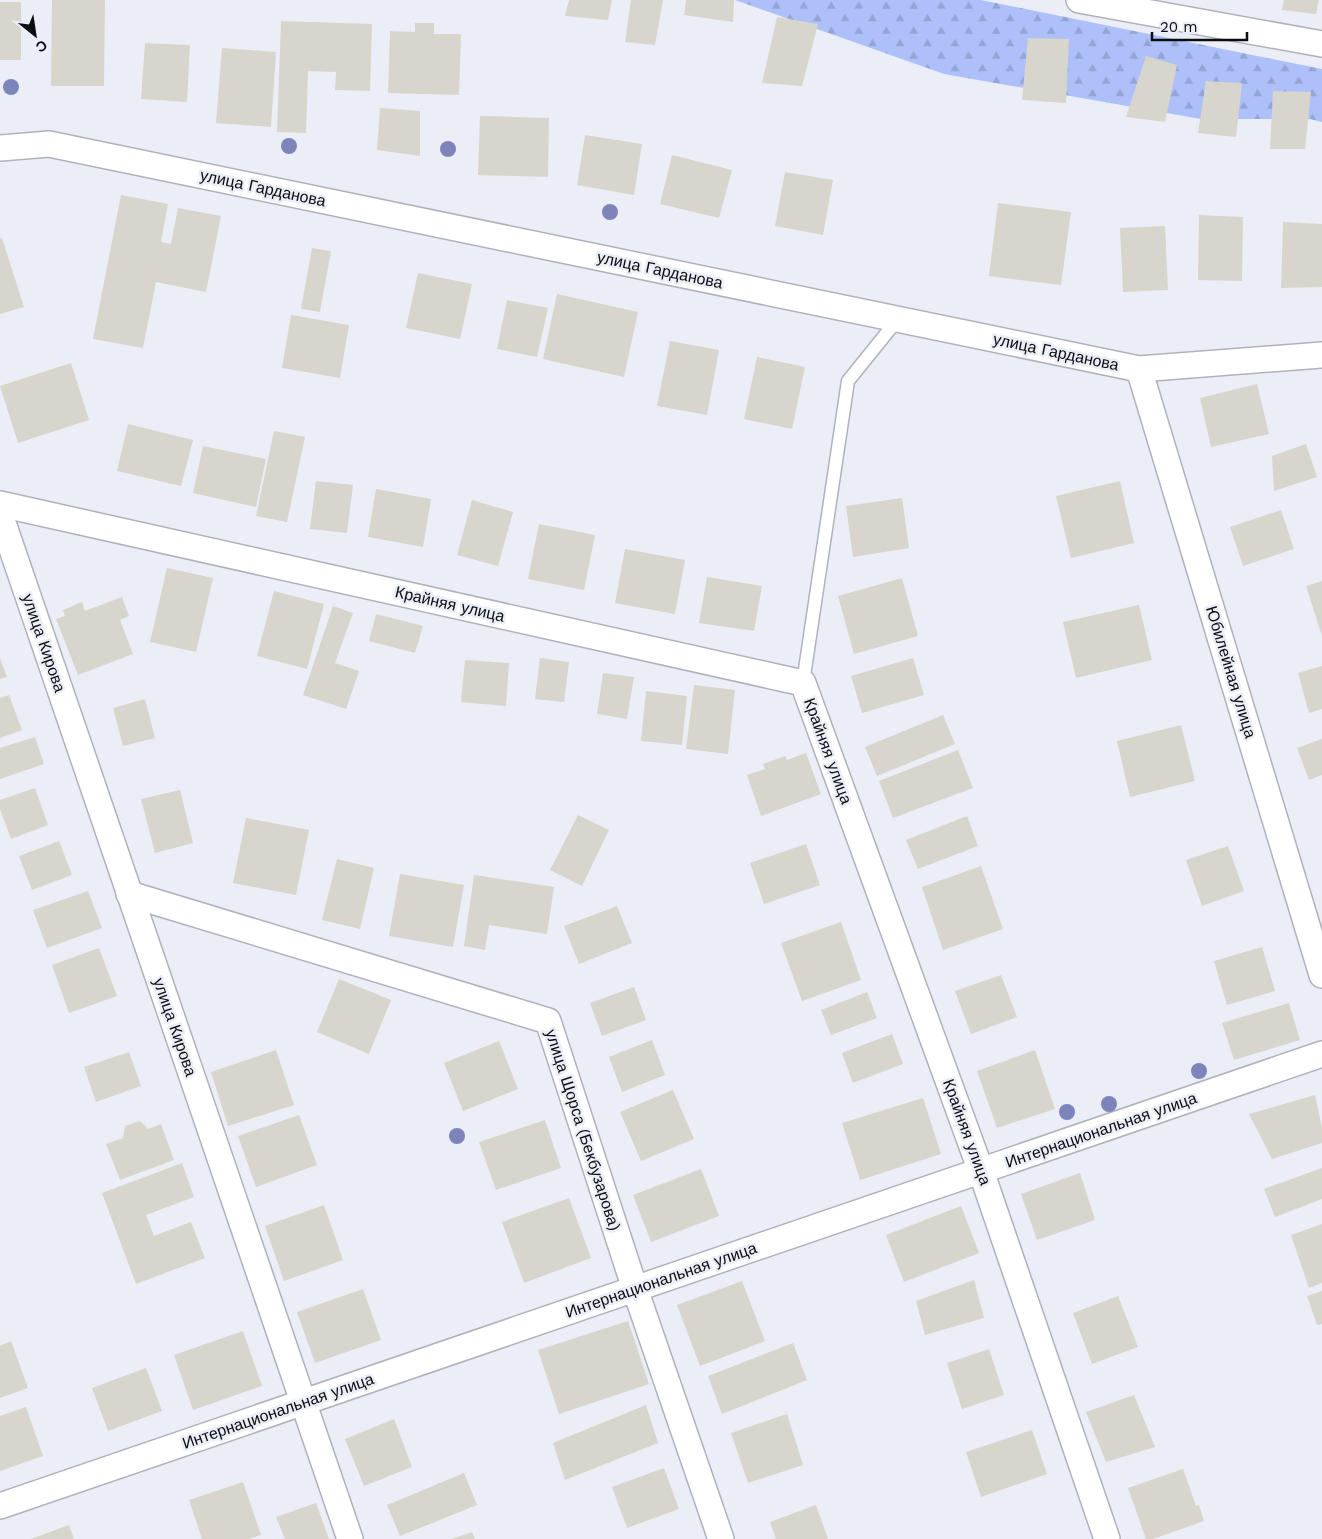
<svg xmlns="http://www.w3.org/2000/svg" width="1322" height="1539" font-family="'Work Sans',sans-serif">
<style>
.forest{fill:url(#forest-firs)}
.building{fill:#d8d5cc}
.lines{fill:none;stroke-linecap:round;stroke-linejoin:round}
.lane-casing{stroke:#afb2bb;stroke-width:15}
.street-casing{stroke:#afb2bb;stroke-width:28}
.lane{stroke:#fff;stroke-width:12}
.street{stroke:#fff;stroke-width:25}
.tree{fill:#7c84ba}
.labels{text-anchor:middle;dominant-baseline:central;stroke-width:5;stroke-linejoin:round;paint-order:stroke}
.street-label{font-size:16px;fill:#0c0d10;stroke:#ebeef7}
</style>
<defs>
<pattern id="forest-firs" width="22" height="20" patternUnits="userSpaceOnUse" patternTransform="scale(1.25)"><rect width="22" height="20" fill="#adc0fa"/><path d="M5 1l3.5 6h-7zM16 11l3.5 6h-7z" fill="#94a4d5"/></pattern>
</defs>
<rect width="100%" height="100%" fill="#ebeef7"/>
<polygon class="forest" points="735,0 981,0 1322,69 1322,122 1310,119 1201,119 944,74"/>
<g class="building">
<polygon points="52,0 105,0 104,86 51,86"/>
<polygon points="569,0 612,0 608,20 565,16"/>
<polygon points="631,0 663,0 655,45 625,42"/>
<polygon points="686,0 734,0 733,22 684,15"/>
<polygon points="1284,0 1319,0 1316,14 1282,10"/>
<rect x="0" y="2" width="21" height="58"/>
<polygon points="777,17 818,24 802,86 762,83"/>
<polygon points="281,21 372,24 370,91 335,90 336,72 308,71 306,133 277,132"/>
<polygon points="415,23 434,23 434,34 461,34 459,95 388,93 390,31 415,32"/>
<polygon points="1028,38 1069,39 1066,103 1022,100"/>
<polygon points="145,43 190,45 187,102 141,99"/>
<polygon points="222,48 276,52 271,127 216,123"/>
<polygon points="1146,56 1177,65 1165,122 1126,117"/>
<polygon points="1206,81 1242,83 1236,137 1198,133"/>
<polygon points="1273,91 1311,92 1305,149 1270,149"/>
<polygon points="380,108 420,111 420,156 377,150"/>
<polygon points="480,116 549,118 548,177 478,175"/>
<polygon points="585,135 642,144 634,195 577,185"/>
<polygon points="672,155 732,170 719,218 660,204"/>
<polygon points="785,172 833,180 823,235 775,226"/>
<polygon points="121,195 168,204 161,242 171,244 178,208 221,216 206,292 156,282 143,348 93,339"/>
<polygon points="998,203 1071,212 1061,285 989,276"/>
<polygon points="1199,215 1243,217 1242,281 1198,280"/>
<polygon points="1283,222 1322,224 1322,287 1281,288"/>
<polygon points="1165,226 1168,290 1123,292 1120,228"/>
<polygon points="0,238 2,238 24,307 0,314"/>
<polygon points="312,248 331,251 320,312 301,309"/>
<polygon points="418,273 472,284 460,339 406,328"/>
<polygon points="557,294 638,312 624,377 543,359"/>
<polygon points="507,300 548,308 537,357 497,349"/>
<polygon points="291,315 349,325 340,378 282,368"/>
<polygon points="670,341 719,350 707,415 657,406"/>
<polygon points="757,357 805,367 792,429 744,419"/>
<polygon points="71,363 89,420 18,443 0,386"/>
<polygon points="1257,384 1269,434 1211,447 1200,398"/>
<polygon points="128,424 193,440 181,486 117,471"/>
<polygon points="274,431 305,437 287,522 256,516"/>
<polygon points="1306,444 1317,477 1274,491 1272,456"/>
<polygon points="203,446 266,459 256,507 193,493"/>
<polygon points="316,481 353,485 347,533 310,529"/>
<polygon points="1120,481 1134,543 1071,558 1056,496"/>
<polygon points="376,489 431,499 423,547 368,537"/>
<polygon points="902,498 909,548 853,557 846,506"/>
<polygon points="472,500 513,512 498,566 457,555"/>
<polygon points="1281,510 1294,549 1243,566 1230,527"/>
<polygon points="539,524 595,535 584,590 528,579"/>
<polygon points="625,549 685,560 675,614 615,603"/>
<polygon points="167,568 213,578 196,652 150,642"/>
<polygon points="707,577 762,586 754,631 699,623"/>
<polygon points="902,578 918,636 854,654 838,596"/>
<polygon points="1322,581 1322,636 1306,586"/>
<polygon points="274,591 324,604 307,669 257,656"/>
<polygon points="122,597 129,616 120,620 133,654 78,675 56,619 65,616 63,610 82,602 85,611"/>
<polygon points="1139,605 1152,660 1076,678 1063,622"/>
<polygon points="333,606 353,613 335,663 359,671 346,709 303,695"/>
<polygon points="376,614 423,626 415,653 369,641"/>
<polygon points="0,658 7,677 0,679"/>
<polygon points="540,658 569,662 564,702 535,699"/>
<polygon points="913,658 924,695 862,713 851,676"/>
<polygon points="465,660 509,663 506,706 461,702"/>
<polygon points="1322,666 1322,709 1309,713 1298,673"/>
<polygon points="603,673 634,677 627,719 597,714"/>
<polygon points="694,685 735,690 728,754 686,749"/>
<polygon points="646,691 687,696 682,745 641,741"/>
<polygon points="9,695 22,730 0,738 0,698"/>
<polygon points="145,699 155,738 123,746 113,708"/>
<polygon points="943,715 955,744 877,776 865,747"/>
<polygon points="1181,725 1195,781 1130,797 1117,741"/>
<polygon points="35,737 44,764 0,779 0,748"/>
<polygon points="1322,739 1322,775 1309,780 1297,748"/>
<polygon points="958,750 973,788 893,818 879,781"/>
<polygon points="806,753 821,794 761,816 747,775 765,769 763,764 785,756 787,760"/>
<polygon points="35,788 48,825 11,839 0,809 0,800"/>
<polygon points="180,790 193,843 155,853 141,799"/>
<polygon points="578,815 609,830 582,886 550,870"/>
<polygon points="967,816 978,846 918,869 906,840"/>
<polygon points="246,818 309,830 296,895 233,883"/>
<polygon points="59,841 72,875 32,890 19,856"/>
<polygon points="806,844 820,885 764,904 750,863"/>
<polygon points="1228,846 1244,891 1202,906 1186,860"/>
<polygon points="337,859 374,868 360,929 322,920"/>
<polygon points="981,866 1003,929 943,950 922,887"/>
<polygon points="400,874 464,885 453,947 389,936"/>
<polygon points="474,875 554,887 547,934 489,925 485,950 464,946"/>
<polygon points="88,891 102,928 47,948 33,910"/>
<polygon points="617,906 632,943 579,964 564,926"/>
<polygon points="841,922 861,980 802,1001 781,943"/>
<polygon points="1262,947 1275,991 1227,1005 1214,961"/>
<polygon points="99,948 117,996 69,1013 52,965"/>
<polygon points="1001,975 1017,1017 971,1034 955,991"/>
<polygon points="339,979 391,1000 369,1054 317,1032"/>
<polygon points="634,987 646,1020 602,1036 590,1003"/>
<polygon points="867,992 877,1018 831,1035 821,1010"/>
<polygon points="1289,1003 1300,1040 1234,1060 1222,1023"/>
<polygon points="892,1034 903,1064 853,1083 842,1053"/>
<polygon points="652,1040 665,1075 622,1092 609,1057"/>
<polygon points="499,1041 518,1089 463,1111 444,1063"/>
<polygon points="276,1050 294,1105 228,1126 211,1072"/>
<polygon points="1035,1050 1055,1109 997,1128 977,1071"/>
<polygon points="129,1052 141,1086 96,1102 84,1067"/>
<polygon points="673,1090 694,1139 641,1161 620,1112"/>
<polygon points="1315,1095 1322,1128 1322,1143 1272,1159 1249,1114"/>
<polygon points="923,1098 941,1154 860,1180 842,1123"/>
<polygon points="299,1115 317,1165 256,1187 238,1136"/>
<polygon points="545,1120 561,1168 496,1190 479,1142"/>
<polygon points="140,1121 148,1129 161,1124 174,1160 120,1180 106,1144 123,1138 125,1126"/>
<polygon points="182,1163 194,1197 146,1215 154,1236 191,1222 205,1258 136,1284 102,1193"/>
<polygon points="1322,1168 1322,1199 1275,1217 1264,1189"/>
<polygon points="701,1169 719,1216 651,1242 633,1195"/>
<polygon points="1080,1173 1095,1220 1037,1240 1021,1194"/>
<polygon points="569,1198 591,1258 524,1283 502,1222"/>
<polygon points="324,1205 343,1260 284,1281 265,1226"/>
<polygon points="961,1206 979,1253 904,1282 886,1235"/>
<polygon points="1322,1224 1322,1283 1309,1288 1291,1235"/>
<polygon points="974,1280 984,1318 925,1335 916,1301"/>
<polygon points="742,1281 765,1341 700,1366 677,1305"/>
<polygon points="363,1289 381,1340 315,1363 297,1312"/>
<polygon points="1322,1291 1322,1324 1317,1325 1307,1296"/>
<polygon points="1118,1296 1138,1347 1092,1364 1073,1313"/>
<polygon points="628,1321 649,1384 559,1414 538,1350"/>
<polygon points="243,1331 262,1386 193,1410 174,1355"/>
<polygon points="11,1341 28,1388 0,1398 0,1346"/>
<polygon points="793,1343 807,1380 722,1414 708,1376"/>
<polygon points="989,1349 1004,1395 962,1409 947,1363"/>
<polygon points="146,1368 162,1411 108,1431 92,1388"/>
<polygon points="1134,1395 1155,1447 1106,1462 1086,1412"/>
<polygon points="646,1405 658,1443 565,1480 553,1443"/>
<polygon points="26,1407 43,1456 0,1471 0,1416"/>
<polygon points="787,1414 803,1465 748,1483 731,1433"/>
<polygon points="394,1419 412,1467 364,1486 345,1439"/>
<polygon points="1032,1430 1047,1474 981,1497 966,1452"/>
<polygon points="664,1468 679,1509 627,1528 612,1487"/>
<polygon points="1183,1469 1196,1506 1199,1505 1204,1521 1153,1539 1146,1539 1128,1488"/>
<polygon points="464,1473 477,1505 400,1536 387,1505"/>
<polygon points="243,1482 261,1535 249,1539 202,1539 189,1500"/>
<polygon points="316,1503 329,1539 285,1539 276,1517"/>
<polygon points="816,1505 828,1539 776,1539 770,1522"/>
<polygon points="69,1525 74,1539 31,1539"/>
<polygon points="472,1532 475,1539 451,1539"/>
</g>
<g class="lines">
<defs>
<polyline id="lane" points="803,683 848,381 898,319"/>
<g id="street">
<polyline points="1079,0 1322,44"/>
<polyline points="0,148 49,144 1139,369 1322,355"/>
<polyline points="1139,369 1322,975"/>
<polyline points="0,504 803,683 981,1171 1107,1539"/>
<polyline points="0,514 350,1539"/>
<polyline points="129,894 548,1021 635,1289 721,1539"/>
<polyline points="0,1506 1322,1054"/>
</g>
</defs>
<use href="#lane" class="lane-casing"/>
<use href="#street" class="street-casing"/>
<use href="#lane" class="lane"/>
<use href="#street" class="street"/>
</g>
<g class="tree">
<circle cx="11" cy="87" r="8"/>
<circle cx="289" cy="146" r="8"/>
<circle cx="448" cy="149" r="8"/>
<circle cx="610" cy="212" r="8"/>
<circle cx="1199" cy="1071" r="8"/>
<circle cx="1109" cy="1104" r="8"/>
<circle cx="1067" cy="1112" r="8"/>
<circle cx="457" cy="1136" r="8"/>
</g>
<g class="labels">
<g class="street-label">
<text transform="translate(263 188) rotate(12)">улица Гарданова</text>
<text transform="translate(660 270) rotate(12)">улица Гарданова</text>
<text transform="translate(1056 352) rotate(12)">улица Гарданова</text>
<text transform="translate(450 604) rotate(13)">Крайняя улица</text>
<text transform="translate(44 643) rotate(71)">улица Кирова</text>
<text transform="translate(1231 672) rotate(73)">Юбилейная улица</text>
<text transform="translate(828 751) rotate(70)">Крайняя улица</text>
<text transform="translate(175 1027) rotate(71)">улица Кирова</text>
<text transform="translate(583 1130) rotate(72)">улица Щорса (Бекбузарова)</text>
<text transform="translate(1101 1130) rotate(-19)">Интернациональная улица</text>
<text transform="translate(967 1132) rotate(70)">Крайняя улица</text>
<text transform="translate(661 1280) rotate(-19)">Интернациональная улица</text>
<text transform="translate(278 1411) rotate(-19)">Интернациональная улица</text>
</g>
</g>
<g transform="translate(35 35) rotate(150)" stroke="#ebeef7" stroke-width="4" paint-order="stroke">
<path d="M0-4L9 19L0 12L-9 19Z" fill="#0c0d10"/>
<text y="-8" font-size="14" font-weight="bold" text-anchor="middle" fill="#0c0d10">С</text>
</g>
<path d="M1152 32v8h95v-8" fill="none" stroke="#0c0d10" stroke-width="2.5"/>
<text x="1160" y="32" font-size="15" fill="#0c0d10" stroke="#ebeef7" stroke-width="4" paint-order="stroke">20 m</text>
</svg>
